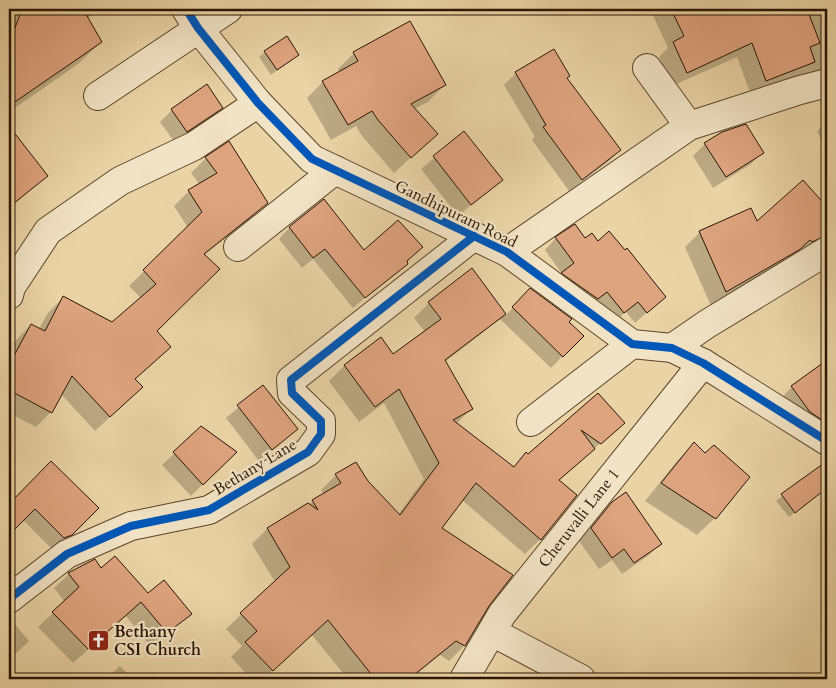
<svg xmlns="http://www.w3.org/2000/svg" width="836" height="688" font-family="Cardo,serif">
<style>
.shadow{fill:#0003}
.building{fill:#dea37f;stroke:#2b1500}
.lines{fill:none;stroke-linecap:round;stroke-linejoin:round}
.minor-casing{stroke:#5b452a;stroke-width:30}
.minor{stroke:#f1e3c5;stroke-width:28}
.cycleway-casing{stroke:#f1e3c5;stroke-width:11}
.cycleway{stroke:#0057b8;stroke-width:8}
.labels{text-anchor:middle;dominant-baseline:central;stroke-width:4.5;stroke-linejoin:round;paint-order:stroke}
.street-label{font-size:16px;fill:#2b1500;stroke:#f1e3c5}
.poi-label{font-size:16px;font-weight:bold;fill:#2b1500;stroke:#f1e3c5;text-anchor:start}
</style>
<rect width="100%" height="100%" fill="#ead4a6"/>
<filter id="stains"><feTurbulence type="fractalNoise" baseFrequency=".004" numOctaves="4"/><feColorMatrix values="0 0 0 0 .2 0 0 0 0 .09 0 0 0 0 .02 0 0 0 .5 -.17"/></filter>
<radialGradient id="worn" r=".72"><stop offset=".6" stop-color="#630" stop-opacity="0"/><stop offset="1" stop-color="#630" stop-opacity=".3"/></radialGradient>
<g class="shadow">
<polygon points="9,9 107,9 87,18 101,42 78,64 9,112"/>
<polygon points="650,9 827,9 827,67 751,95 737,57 672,86 659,57 668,48"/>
<polygon points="265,52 298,55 271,75 259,57"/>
<polygon points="354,53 444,85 428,102 414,109 436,134 394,173 362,136 356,126 331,140 307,98 323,82 340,73 338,69"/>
<polygon points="516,73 566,79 620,150 608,162 569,191 532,140 535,137 504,85"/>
<polygon points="221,107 210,119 175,143 160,122 172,110"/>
<polygon points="827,122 827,152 817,131"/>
<polygon points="9,128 46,176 9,209"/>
<polygon points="464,133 501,180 458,216 421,169"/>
<polygon points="705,144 762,152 751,164 713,188 693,156"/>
<polygon points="206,158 266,203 251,218 204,255 156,331 170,347 134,380 126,402 95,431 61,394 51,412 36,427 9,413 9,354 16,340 31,325 39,329 48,313 63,298 112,324 141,298 129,286 188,228 174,206 189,191 200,185 191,173"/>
<polygon points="803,182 827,209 827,249 797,256 794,254 782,264 711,306 685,247 700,232 757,224"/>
<polygon points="290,227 364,252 406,263 353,308 313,259 302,268 279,239"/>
<polygon points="556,238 597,242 664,297 635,323 626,312 612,324 551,285 562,274 545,250"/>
<polygon points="472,270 506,315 530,290 582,336 551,368 500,319 445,362 471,409 456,424 513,468 598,395 623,423 558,481 540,539 525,554 462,500 440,529 488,605 464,646 449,661 440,655 410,679 348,679 312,635 263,679 251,679 231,657 242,646 226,629 275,582 252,544 267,529 324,495 321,490 336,475 367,482 398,515 424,479 384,403 359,422 329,381 344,366 381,339 393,356 425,332 414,318 429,303"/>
<polygon points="827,361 827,424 814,434 780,399 792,387"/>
<polygon points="263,387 296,429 259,461 226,418"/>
<polygon points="202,428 235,452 191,496 162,465"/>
<polygon points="694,444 705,454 715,518 697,535 645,501 677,461"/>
<polygon points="51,463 97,508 58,546 52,549 23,520 9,534 9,505"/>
<polygon points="826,463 827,488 789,517 776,501"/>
<polygon points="612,503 661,543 649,555 622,574 612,560 599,569 579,541"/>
<polygon points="101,570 148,595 190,614 151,647 126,616 73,663 38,627 65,602 54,588 69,574"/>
<polygon points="9,617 29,641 9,660"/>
<polygon points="120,666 133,679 106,679"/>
</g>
<g class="building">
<polygon points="22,9 83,9 102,42 9,106 9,44"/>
<polygon points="671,9 807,9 820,43 810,47 815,62 766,81 752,43 687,73 673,42 684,36"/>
<polygon points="410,21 446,85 411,104 438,134 411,158 378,120 372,111 348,125 322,81 358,61 353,52"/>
<polygon points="287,36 299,55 277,70 264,51"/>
<polygon points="554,49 570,76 567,78 621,150 582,180 543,127 546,125 515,72"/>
<polygon points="207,84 223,108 187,132 171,109"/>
<polygon points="746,124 764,153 726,177 704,143 722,132"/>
<polygon points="9,126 48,176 9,207"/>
<polygon points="464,131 503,180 471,205 433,156"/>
<polygon points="229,141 268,203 204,254 220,269 157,331 171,347 135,379 143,387 110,417 72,376 52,413 9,390 9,365 31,324 45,331 63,296 112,322 156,284 143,270 202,212 188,190 217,173 205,157"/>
<polygon points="803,180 827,207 827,235 812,242 810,240 799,250 726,292 699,231 751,208 757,221"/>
<polygon points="324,199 364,250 398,220 423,247 407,261 408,264 365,298 325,249 313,258 289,227"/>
<polygon points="575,224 585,238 592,233 598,241 609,231 625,250 627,248 666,297 647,313 638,302 624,313 607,292 598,299 561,273 574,263 555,237"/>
<polygon points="472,268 506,314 445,360 473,409 453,420 514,467 526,452 528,454 598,393 625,423 601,444 581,430 595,449 559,480 577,495 541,540 476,483 442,528 513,575 489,606 465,646 456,641 409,679 375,679 328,620 273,671 245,642 257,631 240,613 290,567 267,528 308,503 318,510 312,500 341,483 335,474 356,462 368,481 400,515 439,463 399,389 375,407 344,365 381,337 393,354 441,319 428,302"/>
<polygon points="530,288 572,319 569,322 584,336 563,357 512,307"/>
<polygon points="827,360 827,423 810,412 791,386"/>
<polygon points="263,385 298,429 272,450 237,405"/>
<polygon points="201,426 237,452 203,485 173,452"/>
<polygon points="694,442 705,453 714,445 750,477 716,519 661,483"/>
<polygon points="51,461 99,508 72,535 64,538 35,509 9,535 9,504"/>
<polygon points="827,461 827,488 795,513 781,494"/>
<polygon points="626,492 662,544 634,563 624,549 612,558 591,528 612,502"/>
<polygon points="115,556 148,593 164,580 192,614 167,633 141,602 88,649 52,612 79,587 68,573 95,559 101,568"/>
</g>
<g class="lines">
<defs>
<g id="minor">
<polyline points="186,9 198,28 258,103 312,159 507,252 632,344 672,348 703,363 827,441"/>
<polyline points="647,68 689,126"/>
<polyline points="98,96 228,9"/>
<polyline points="238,247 335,170"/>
<polyline points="507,252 689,126 800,90 827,83"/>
<polyline points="9,295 11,287 48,231 120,181 194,146 258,103"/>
<polyline points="672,348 707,324 827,251"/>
<polyline points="531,422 632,344"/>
<polyline points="9,599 67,554 131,526 209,510 308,452 321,434 321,421 292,393 291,380 474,236"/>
<polyline points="492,632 581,679"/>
<polyline points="464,679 502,614 703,363"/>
</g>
</defs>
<use href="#minor" class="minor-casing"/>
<use href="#minor" class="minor"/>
<defs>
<g id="cycleway">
<polyline points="186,9 198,28 258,103 312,159 507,252 632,344 672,348 703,363 827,441"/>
<polyline points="9,599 67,554 131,526 209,510 308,452 321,434 321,421 292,393 291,380 474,236"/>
</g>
</defs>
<use href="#cycleway" class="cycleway-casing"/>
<use href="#cycleway" class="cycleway"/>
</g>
<defs>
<symbol id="church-square" viewBox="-11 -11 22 22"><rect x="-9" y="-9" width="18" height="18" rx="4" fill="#8f2418" stroke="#f1e3c5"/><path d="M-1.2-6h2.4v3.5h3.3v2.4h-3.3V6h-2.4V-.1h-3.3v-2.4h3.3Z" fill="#fff"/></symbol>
</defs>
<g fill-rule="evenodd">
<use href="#church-square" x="86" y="628" width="25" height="25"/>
</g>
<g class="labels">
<g class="street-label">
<text transform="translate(456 214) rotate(26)">Gandhipuram Road</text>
<text transform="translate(255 467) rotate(-31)">Bethany Lane</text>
<text transform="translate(579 518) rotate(-52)">Cheruvalli Lane 1</text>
</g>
<g class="poi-label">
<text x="114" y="632">Bethany<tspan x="114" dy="18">CSI Church</tspan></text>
</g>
</g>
<rect width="836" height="688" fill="none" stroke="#ead4a6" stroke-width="30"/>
<rect x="10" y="10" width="816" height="668" fill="none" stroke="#2b1500" stroke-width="2.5"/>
<rect x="15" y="15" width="806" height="658" fill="none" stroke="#2b1500"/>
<rect width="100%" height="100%" filter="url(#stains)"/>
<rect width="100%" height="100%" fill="url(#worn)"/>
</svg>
